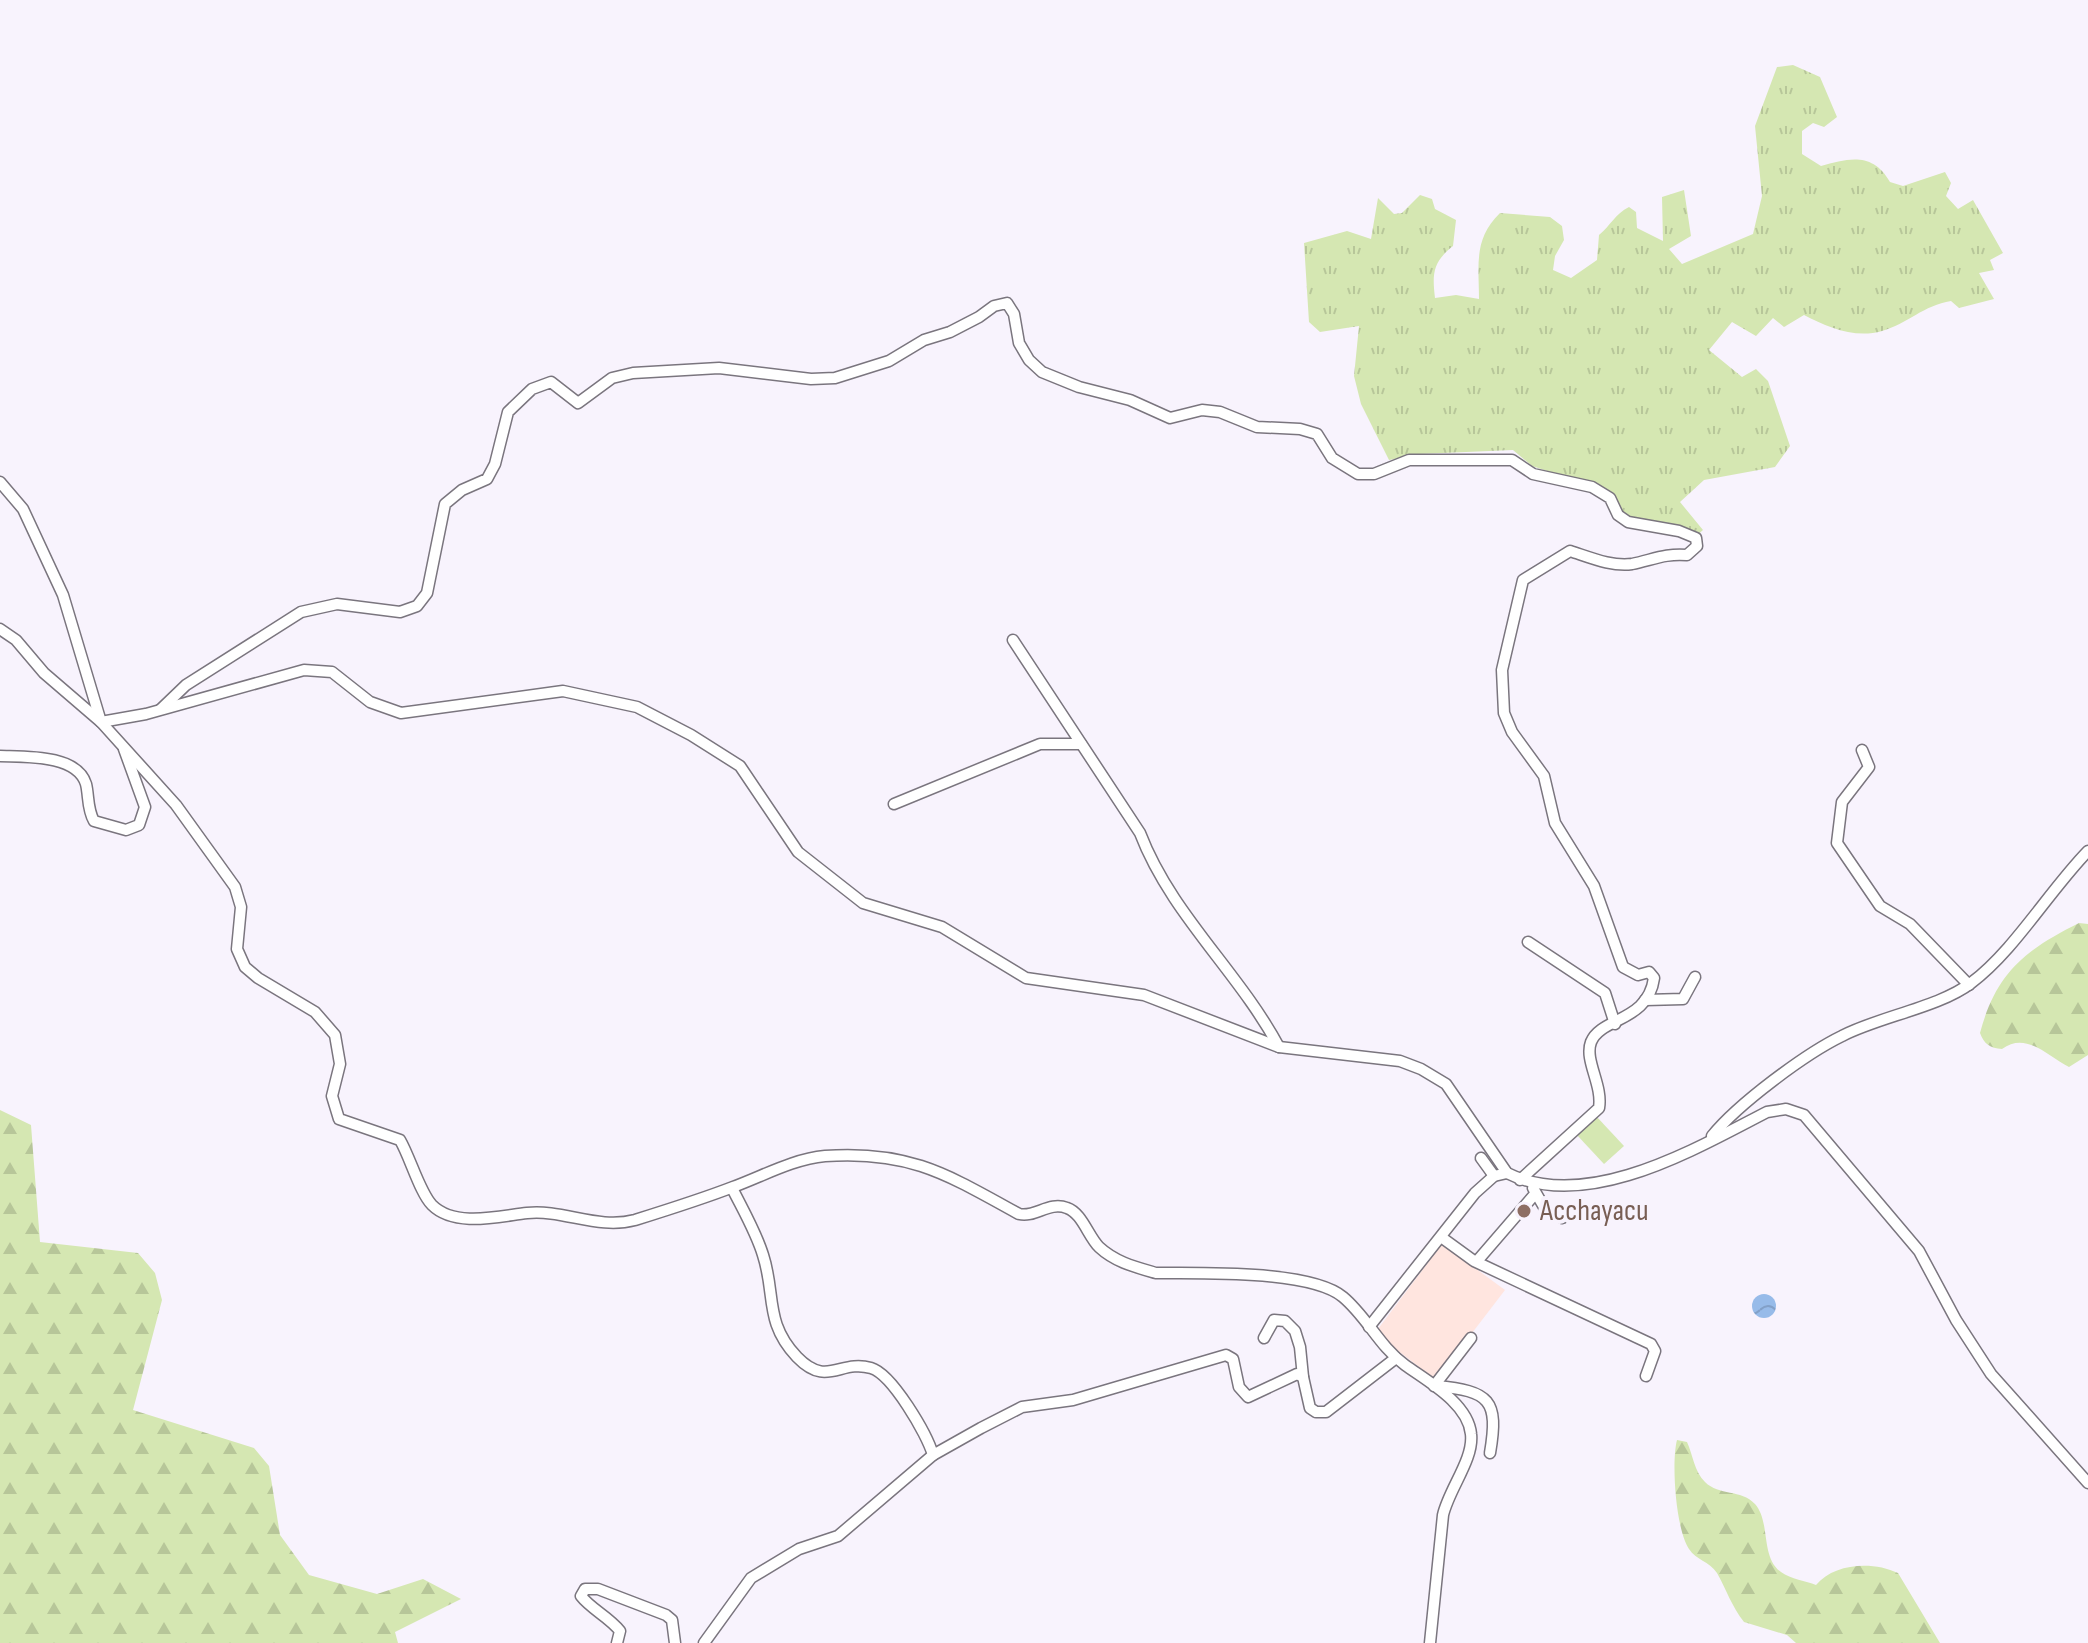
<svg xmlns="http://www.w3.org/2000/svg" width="2088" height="1643" font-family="'Sofia Sans Condensed',sans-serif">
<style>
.education{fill:#ffe5df}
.grass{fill:url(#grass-tufts)}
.forest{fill:url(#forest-firs)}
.garden{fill:#d5e7b2}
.water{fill:url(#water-waves)}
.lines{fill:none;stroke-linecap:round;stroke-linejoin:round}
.minor-casing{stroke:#7a757e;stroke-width:13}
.minor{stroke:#fff;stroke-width:10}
.education-dot{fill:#8d6e63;stroke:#f8f3fd;stroke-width:3}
.labels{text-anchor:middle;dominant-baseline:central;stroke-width:8;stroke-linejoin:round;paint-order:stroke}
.education-label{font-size:30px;fill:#785e54;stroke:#f8f3fd;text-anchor:start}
</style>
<defs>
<pattern id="grass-tufts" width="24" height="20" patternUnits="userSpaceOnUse" patternTransform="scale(2)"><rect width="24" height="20" fill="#d5e7b2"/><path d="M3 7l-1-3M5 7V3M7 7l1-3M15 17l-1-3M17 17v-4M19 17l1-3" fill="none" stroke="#b7c699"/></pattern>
<pattern id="forest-firs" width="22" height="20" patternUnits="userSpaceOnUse" patternTransform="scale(2)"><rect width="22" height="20" fill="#d5e7b2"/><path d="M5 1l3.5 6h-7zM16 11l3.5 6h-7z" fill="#b7c699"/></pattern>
<pattern id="water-waves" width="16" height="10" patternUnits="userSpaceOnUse" patternTransform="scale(2)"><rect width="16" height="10" fill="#97bbe9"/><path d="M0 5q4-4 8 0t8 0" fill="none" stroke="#82a0c8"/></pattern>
</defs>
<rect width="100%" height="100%" fill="#f8f3fd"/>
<polygon class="education" points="1442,1244 1505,1290 1436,1380 1380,1337 1378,1329"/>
<path class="grass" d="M 1793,65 L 1820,77 L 1837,117 L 1824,127 L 1813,123 L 1802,131 L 1802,154 L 1821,166 C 1849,158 1873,152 1890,182 L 1903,186 L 1945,172 L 1951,183 L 1946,196 L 1958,209 L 1973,200 L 2003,253 L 1990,260 L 1994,270 L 1979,273 L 1994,299 L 1959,308 L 1951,301 C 1924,305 1907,324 1882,331 C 1855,339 1827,327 1804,315 L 1784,327 L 1773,318 L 1756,336 L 1732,322 L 1709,350 L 1742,377 L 1756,369 L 1768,381 L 1790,446 L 1775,467 L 1704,480 L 1680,502 L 1703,530 L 1695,537 L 1629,521 L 1605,490 L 1532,466 L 1513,450 L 1419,454 L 1389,460 L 1361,404 L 1354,376 L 1359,326 L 1320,332 L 1309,322 L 1304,243 L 1347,231 L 1371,239 L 1378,198 L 1394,214 L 1402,213 L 1420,195 L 1432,199 L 1435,209 L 1456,220 L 1453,246 C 1433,262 1432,273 1435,298 L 1456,295 L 1479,299 C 1479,266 1473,239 1500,213 L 1550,217 L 1562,226 L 1564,240 L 1555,256 L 1553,270 L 1571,278 L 1597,260 L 1599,235 C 1611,225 1615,214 1629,207 L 1636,212 L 1637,228 L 1663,241 L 1662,197 L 1684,190 L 1691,236 L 1669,249 L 1682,264 L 1753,234 L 1762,196 L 1755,126 L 1777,67 Z"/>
<g class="forest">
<path d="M 2079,923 L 2088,924 L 2088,1055 L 2069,1067 C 2048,1056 2026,1031 2002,1049 C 1990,1048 1984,1044 1980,1033 C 1996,973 2025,950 2079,923 Z"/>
<polygon points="0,1110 31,1125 40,1242 138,1253 155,1273 162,1300 133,1410 254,1448 269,1466 280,1535 309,1575 377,1594 423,1579 461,1599 395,1632 398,1643 0,1643"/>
<path d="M 1677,1440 L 1687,1442 C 1693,1455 1694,1471 1705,1482 C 1719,1496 1741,1489 1755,1504 C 1771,1522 1760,1557 1781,1572 C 1791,1579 1806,1581 1816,1585 C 1834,1563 1873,1561 1898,1573 L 1940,1643 L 1796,1643 L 1787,1635 L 1744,1622 C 1732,1607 1726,1589 1717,1573 C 1709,1561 1696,1560 1689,1549 C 1676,1530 1671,1463 1677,1440 Z"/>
</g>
<polygon class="garden" points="1596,1116 1624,1146 1604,1164 1576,1134"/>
<circle class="water" cx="1764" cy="1306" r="12"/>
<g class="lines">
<defs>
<g id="minor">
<path d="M 0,482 L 23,509 L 63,595 L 101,722 L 176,805 L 235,887 L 241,907 L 237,949 L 245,967 L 258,978 L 315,1012 L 335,1035 L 340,1064 L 332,1096 L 339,1119 L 400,1140 C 410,1157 420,1193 432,1205 C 455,1228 500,1216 527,1213 C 563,1209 598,1230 635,1220 C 667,1210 702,1199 733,1187 C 763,1176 793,1159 825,1156 C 910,1150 948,1175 1019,1214 C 1035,1218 1049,1201 1067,1208 C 1082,1213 1088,1236 1099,1247 C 1115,1262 1135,1267 1156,1273 C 1199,1273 1311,1270 1343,1297 C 1367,1317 1379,1346 1405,1365 C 1427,1381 1468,1403 1471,1434 C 1474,1459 1449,1489 1443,1515 L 1430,1643"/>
<path d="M 0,629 L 16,640 L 44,673 L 101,722 L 146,714 L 304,670 L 332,672 L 370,702 L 401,713 L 563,691 L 637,707 L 691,735 L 740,766 L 798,852 L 863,903 L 942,927 L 1026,978 L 1144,995 L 1279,1047 L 1400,1061 L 1421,1069 L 1446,1084 L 1507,1173 C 1587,1213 1695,1149 1767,1112 L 1786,1109 L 1804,1115 L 1919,1251 L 1956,1320 L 1991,1374 L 2088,1483"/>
<path d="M 1013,640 L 1140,833 C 1171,914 1238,971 1279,1047"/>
<path d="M 161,709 L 186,685 L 301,612 L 337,604 L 400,612 L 417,606 L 427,593 L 445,504 L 462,490 L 487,479 L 495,464 L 508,412 L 532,389 L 551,382 L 578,403 L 612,378 L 633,373 L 719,368 L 811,379 L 835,378 L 889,361 L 924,340 L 950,332 L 979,317 L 994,306 L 1007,303 L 1014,314 L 1019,343 L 1029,360 L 1042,372 L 1079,387 L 1130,400 L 1170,418 L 1202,410 L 1220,412 L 1257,427 L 1300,429 L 1317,434 L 1332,458 L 1358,474 L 1374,474 L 1409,460 L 1512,460 L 1533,474 L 1592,487 L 1610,498 L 1618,515 L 1628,522 L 1679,531 L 1696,538 L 1697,546 L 1687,555 C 1666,553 1652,560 1632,564 C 1612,567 1589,557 1570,551 L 1523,580 L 1502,670 L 1504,713 L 1512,732 L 1544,776 L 1555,823 L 1594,886 L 1623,967 L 1638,975 L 1649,972 L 1654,978 C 1648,1022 1601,1017 1591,1042 C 1584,1060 1603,1085 1599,1108 L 1520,1180"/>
<polyline points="1862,750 1869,767 1842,802 1837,843 1880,906 1910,924 1969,985"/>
<path d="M 0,756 C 24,757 77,754 86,784 C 89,796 87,809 94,821 L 126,830 L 139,825 L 145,807 L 124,749"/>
<polyline points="894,804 1040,744 1081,744"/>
<polyline points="1528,942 1605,993 1615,1024"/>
<polyline points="1645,1000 1683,999 1695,977"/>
<path d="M 1712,1136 C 1738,1104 1805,1054 1842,1036 C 1878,1017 1940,1007 1971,983 C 2014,951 2049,891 2088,851"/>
<polyline points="1481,1158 1494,1176"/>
<path d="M 732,1188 C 743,1210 756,1232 763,1255 C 776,1295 764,1322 797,1357 C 827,1388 840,1359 871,1368 C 892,1374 927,1434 933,1455"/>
<polyline points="1533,1188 1544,1207 1562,1218"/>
<polyline points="1441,1237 1474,1261 1651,1344 1655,1351 1646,1376"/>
<polyline points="1478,1260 1535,1194"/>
<polyline points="1369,1327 1475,1193 1494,1176 1507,1173"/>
<polyline points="1264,1338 1274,1320 1285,1321 1295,1331 1300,1347 1303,1377"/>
<polyline points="1434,1386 1471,1338"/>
<path d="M 1436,1386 C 1490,1391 1499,1400 1490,1453"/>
<path d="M 617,1643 L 620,1631 C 609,1617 591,1609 581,1596 L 585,1589 L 598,1589 L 666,1615 L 672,1620 L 675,1643"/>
<polyline points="704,1643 751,1578 799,1549 838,1536 933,1455 981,1428 1022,1407 1073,1400 1226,1355 1233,1359 1239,1387 1248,1397 1297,1374 1303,1377 1310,1408 1316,1412 1326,1412 1396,1358"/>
</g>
</defs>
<use href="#minor" class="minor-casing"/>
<use href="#minor" class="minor"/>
</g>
<circle class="education-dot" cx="1524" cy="1211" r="8"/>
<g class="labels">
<g class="education-label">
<text x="1540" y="1211">Acchayacu</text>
</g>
</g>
</svg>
